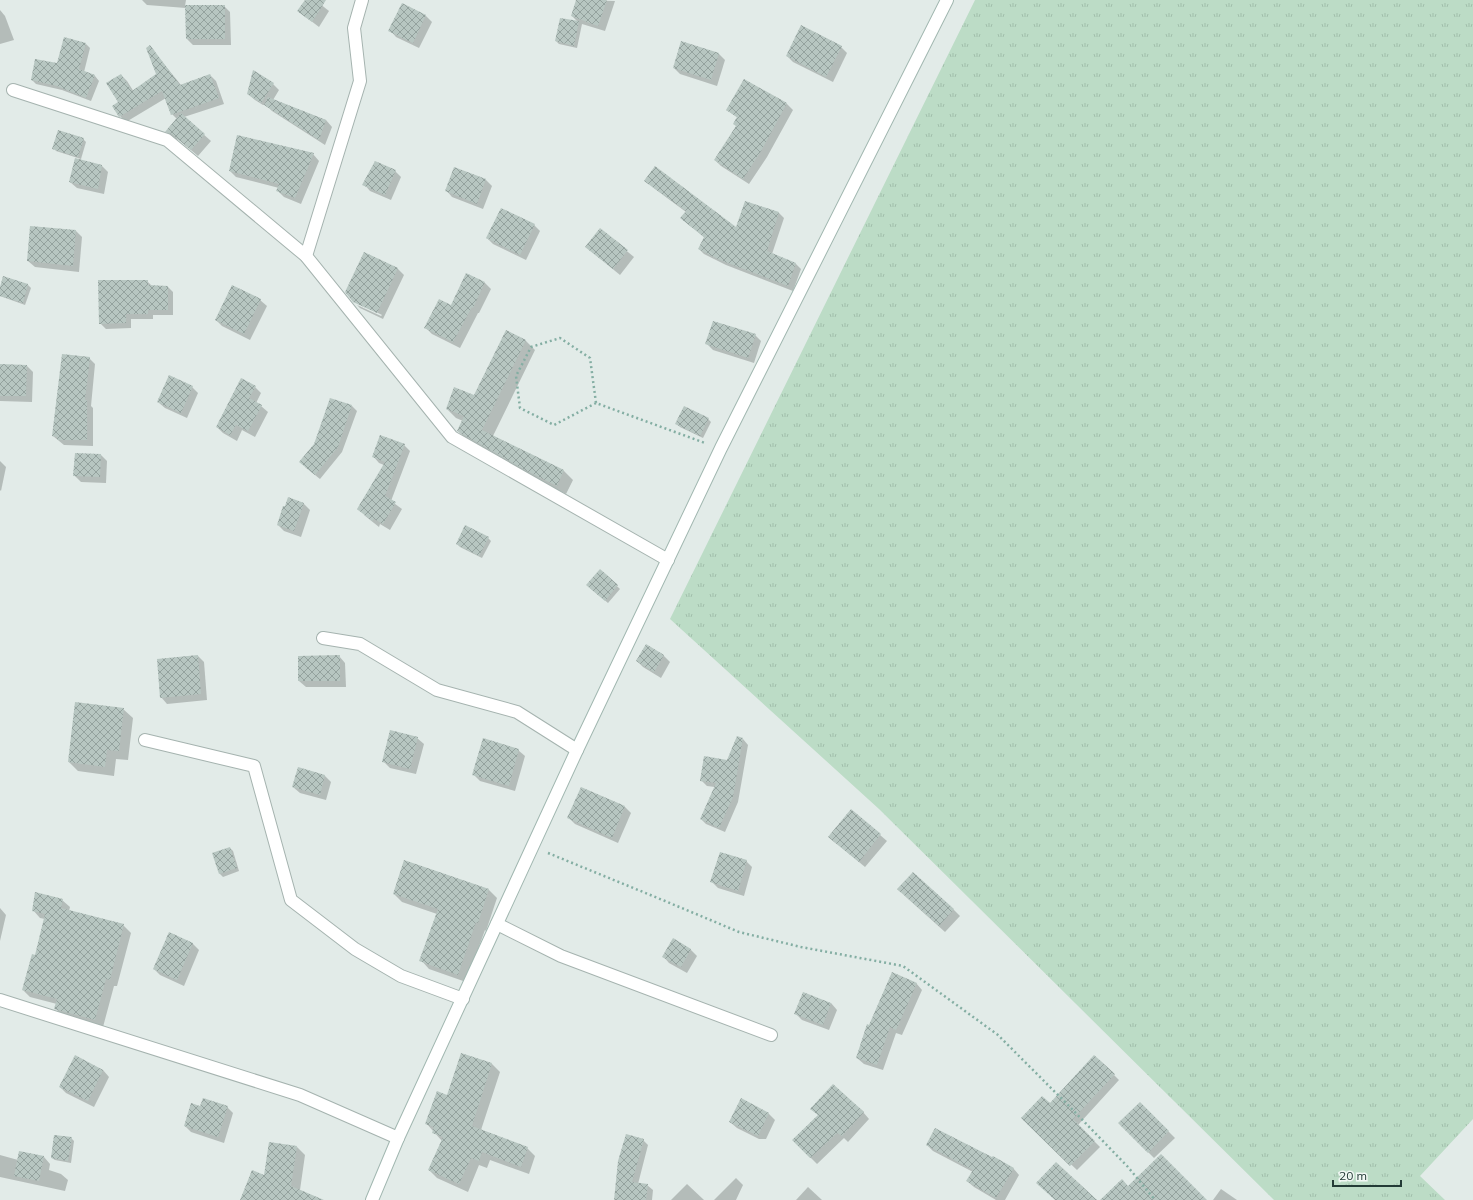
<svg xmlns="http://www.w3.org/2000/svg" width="1473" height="1200" font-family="Mulish,sans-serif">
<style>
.grass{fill:url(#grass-tufts)}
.shadow{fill:#0003}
.building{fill:url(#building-cross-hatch)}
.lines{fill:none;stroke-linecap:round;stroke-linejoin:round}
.lane-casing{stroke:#a5b3af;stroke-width:14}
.street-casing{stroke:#a5b3af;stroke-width:14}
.secondary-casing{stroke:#a1b7b0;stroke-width:14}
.path{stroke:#84aea3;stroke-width:2.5;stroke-dasharray:2 3;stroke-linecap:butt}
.lane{stroke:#fff;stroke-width:12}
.street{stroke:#fff;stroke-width:12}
.secondary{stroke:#fff;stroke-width:12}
</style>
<defs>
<pattern id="grass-tufts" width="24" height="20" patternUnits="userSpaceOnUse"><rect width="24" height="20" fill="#bcdcc6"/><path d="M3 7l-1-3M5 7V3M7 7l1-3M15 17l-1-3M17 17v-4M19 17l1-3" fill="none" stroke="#a1beab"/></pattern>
<pattern id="building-cross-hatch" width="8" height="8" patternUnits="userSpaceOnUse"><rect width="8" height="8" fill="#b7c6c1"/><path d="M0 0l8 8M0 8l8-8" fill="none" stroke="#94a29e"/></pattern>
</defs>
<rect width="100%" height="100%" fill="#e2ebe8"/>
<polygon class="grass" points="975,0 1473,0 1473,1119 1420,1176 1445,1200 1274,1200 879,809 670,619"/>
<g class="shadow">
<polygon points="142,0 186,0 185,6 224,6 230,12 231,45 193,45 187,39 186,8 147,5"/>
<polygon points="306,0 315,0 329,11 319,27 298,11"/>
<polygon points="577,0 615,1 605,31 582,24 577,48 559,44 556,41 578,22 572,16"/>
<polygon points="403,4 426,16 432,22 419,48 396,37 390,30"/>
<polygon points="0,10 5,16 14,40 0,44"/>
<polygon points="86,44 90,48 84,72 95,76 99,81 91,101 62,90 36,84 32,80 57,65"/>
<polygon points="150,47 181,85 210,75 216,81 224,104 184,117 211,141 198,156 179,140 173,138 167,132 177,119 172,114 166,98 126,122 120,116 119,103 121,75 127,81 134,92 157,74"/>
<polygon points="841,47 847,53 833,82 793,62 787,56"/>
<polygon points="719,54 725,60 717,86 680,74 674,68"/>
<polygon points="744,80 787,104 793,110 767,157 749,184 721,166 715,160 737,127 738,118 727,110"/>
<polygon points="273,84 279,90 273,100 326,120 332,127 325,145 272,111 266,105 263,105 255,100 248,94"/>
<polygon points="83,139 86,142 81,159 56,151 54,148"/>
<polygon points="313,154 319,161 301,204 284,197 278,191 279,188 236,177 230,171"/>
<polygon points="75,159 102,166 108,172 104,194 77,188 70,182"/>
<polygon points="455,168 486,180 492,186 483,209 452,197 446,190"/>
<polygon points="395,171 401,177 391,200 370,191 364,184"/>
<polygon points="651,186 737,229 746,202 779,213 784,218 772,254 796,264 801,269 793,291 726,265 704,254 699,249 705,238 681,218 686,212"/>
<polygon points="534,225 540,231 526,260 493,244 487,238"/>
<polygon points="600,229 634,257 620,275 586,247"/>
<polygon points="76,231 82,237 79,272 35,267 28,261"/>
<polygon points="365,253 398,269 404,275 383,319 360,308 357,305 381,316 382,315 354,301"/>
<polygon points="466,274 485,283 491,289 479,313 478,313 460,348 432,334 425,327 451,307"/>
<polygon points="4,278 28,285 31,288 25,305 0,296 0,290"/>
<polygon points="147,281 152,286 168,287 173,292 173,315 153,315 153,319 131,319 131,328 106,329 100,323"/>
<polygon points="260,300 267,306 250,340 222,326 216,320"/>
<polygon points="507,331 526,341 535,350 493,436 564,471 573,480 566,494 537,480 467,440 458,431 463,421 456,418 447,409 475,396"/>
<polygon points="755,335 761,341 754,363 713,350 707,344"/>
<polygon points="89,358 95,364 91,406 93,408 93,446 64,445 53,436"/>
<polygon points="0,365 27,366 33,372 32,402 0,401"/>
<polygon points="192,387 198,393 187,418 165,408 158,402"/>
<polygon points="255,387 261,393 256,403 261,406 268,412 255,437 242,430 237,441 223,433 217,427"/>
<polygon points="331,399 352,406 357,411 342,452 320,479 305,467 315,444"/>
<polygon points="708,419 711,422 703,438 680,427 677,424"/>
<polygon points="404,445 410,451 391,501 402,509 390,530 380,524 379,527 364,515 384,465 379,463 373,456"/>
<polygon points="101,455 107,461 106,483 81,482 74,475"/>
<polygon points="0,461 6,467 1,491 0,490"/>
<polygon points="304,504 310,510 301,537 284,531 278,525"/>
<polygon points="488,538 491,541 482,558 460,547 457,544"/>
<polygon points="600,570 620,589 608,603 590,588"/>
<polygon points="198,656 204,662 207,700 167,704 161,697"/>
<polygon points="339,656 345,663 346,687 306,687 299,681"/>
<polygon points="664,656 670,662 661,678 643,667 637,661"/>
<polygon points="123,709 133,718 128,760 116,759 114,776 78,771 69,762"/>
<polygon points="417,738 424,744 416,774 390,768 384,762"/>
<polygon points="743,739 748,745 738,802 725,832 706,824 701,819 715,787 707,786 701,780 727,761"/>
<polygon points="518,750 525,756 515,791 480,781 474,775"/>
<polygon points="299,768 325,776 331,782 326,800 300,793 293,787"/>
<polygon points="582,788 625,807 631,813 618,843 575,824 569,818"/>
<polygon points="851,810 887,841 865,867 836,843"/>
<polygon points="230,848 233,851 239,871 223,877 220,874 213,853"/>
<polygon points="746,861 752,867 744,896 718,888 712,882"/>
<polygon points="489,890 497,898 486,931 485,930 466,982 429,969 421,960 437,914 402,902 394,894"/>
<polygon points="905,896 953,909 960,916 945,932"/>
<polygon points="62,900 70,907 69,911 123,925 131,933 117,986 114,986 103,1027 63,1016 56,1009 57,1004 30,997 23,990 36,956 45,919 40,918 33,910"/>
<polygon points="0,908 6,915 0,941"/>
<polygon points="170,933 193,944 199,950 184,986 160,975 154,969"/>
<polygon points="673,940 691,950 697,956 687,973 669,963 663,956"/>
<polygon points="916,983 922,990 902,1035 896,1033 883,1070 864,1064 857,1058 870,1026"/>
<polygon points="831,1003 837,1010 829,1030 802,1020 796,1014"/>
<polygon points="462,1054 492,1064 500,1072 481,1130 527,1148 535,1156 529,1174 490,1160 487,1168 479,1165 468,1192 437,1178 429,1170 442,1141 426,1123 448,1096"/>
<polygon points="75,1057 103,1070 109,1077 94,1107 66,1093 60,1087"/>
<polygon points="1114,1075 1119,1080 1078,1125 1100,1147 1077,1170 1022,1118"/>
<polygon points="741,1100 769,1114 775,1120 766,1139 759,1139 737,1128 730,1122"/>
<polygon points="1140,1103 1175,1138 1154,1158 1119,1123"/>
<polygon points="201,1107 227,1107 233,1113 224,1143 191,1132 185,1126"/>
<polygon points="812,1109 863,1112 869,1119 848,1142 844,1138 817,1164 793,1140 819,1116"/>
<polygon points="71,1138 74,1141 71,1163 55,1160 52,1158"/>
<polygon points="643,1140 648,1145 638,1184 647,1185 653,1190 652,1200 615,1200"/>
<polygon points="927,1145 1013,1168 1019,1175 1005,1200 996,1200 974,1187 967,1181 973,1172 933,1151"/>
<polygon points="297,1147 305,1155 300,1190 319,1200 241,1200"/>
<polygon points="0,1155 18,1160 44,1157 50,1164 49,1170 61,1174 68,1180 65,1191 0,1177"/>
<polygon points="736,1178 743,1185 736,1200 714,1200"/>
<polygon points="687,1184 704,1200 671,1200"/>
<polygon points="808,1187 822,1200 796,1200"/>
<polygon points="1221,1189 1237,1200 1213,1200"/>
</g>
<g class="building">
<polygon points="305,0 326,0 312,22 297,11"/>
<polygon points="576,0 607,0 598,26 571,16"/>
<polygon points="402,3 426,15 413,43 388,31"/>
<polygon points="185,5 225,5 225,39 186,39"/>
<polygon points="560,18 579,21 574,46 555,41"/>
<polygon points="801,25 842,46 826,77 786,56"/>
<polygon points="64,37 86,43 79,69 95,75 86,98 57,86 31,80 35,59 57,63"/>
<polygon points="681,41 719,53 711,80 673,68"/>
<polygon points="150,45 180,85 210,74 219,98 171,115 162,91 119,117 112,106 118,102 106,83 121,74 132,91 156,74 146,48"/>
<polygon points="253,70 274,83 261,103 247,94"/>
<polygon points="744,79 787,103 761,151 743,179 714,160 736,126 733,124 737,117 726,110"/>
<polygon points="268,97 326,120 319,140 264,105"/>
<polygon points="181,113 205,134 191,150 172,134 165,132"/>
<polygon points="58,130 84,138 78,157 52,149"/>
<polygon points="237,135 314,153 295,198 276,191 279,184 229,171"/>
<polygon points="75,158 102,165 98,189 69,182"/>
<polygon points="375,161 396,170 385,195 362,185"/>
<polygon points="655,166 736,227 745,201 779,212 767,251 796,263 788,286 720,260 698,249 704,237 680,218 686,211 644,181"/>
<polygon points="454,167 486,179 477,204 445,191"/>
<polygon points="501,208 535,224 520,255 486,238"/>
<polygon points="30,226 76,230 73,266 27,261"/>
<polygon points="600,228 628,250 613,269 585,247"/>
<polygon points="364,252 398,268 377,313 353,302 345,292"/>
<polygon points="466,273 485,282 473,308 472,307 453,342 424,328 439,299 451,305"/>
<polygon points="3,276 28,284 23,303 0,296 0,287"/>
<polygon points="98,280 148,280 148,285 168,286 168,310 148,310 148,314 126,314 126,323 99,324"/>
<polygon points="232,285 261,299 244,334 215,320"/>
<polygon points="713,321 756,334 748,358 705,344"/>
<polygon points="506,330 526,340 482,430 564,470 557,486 527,471 457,431 464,416 446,409 454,387 474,395"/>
<polygon points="62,354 90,357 85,400 87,400 87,440 57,440 57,437 52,436"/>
<polygon points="0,364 27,365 26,396 0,396"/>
<polygon points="169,375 193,386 181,413 157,402"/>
<polygon points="241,378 256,386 249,398 262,405 248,431 236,425 230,435 216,427"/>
<polygon points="330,398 352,405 338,447 315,475 299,462 314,444"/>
<polygon points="684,406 709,418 700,436 675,424"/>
<polygon points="380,435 405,444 385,496 396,502 383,524 374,519 372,521 357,509 385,462 372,457"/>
<polygon points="75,453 101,454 100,477 73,476"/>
<polygon points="288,497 304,503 294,531 277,525 283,506 285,506"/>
<polygon points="465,525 489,537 479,556 456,544"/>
<polygon points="600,569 618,585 605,601 586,585"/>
<polygon points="646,644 664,655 654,672 636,661"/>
<polygon points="198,655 201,694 160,698 157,659"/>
<polygon points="340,655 340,681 298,681 298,656"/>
<polygon points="75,702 124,708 119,751 107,750 105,767 68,762"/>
<polygon points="390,730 418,737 410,769 382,762"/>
<polygon points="737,736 743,738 733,797 719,828 700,819 716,783 700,781 704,756 727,760"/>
<polygon points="483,738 519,749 509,786 472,775"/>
<polygon points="298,767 325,775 320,795 292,787"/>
<polygon points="581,787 625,806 612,838 567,818"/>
<polygon points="851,809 881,834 859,862 828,837"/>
<polygon points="230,847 237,868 219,874 212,853"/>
<polygon points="720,852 747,860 738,891 710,882"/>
<polygon points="404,860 489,889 478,923 476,922 458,975 419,961 438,909 393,894"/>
<polygon points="913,872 954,909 939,926 897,889"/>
<polygon points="35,892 63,899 61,908 124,924 110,980 106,979 95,1020 54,1009 57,999 22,990 32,954 35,955 45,914 32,911"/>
<polygon points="169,932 193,943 177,980 153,969"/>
<polygon points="673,938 691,949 681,967 662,957"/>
<polygon points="892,972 917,983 896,1030 890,1027 877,1065 856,1058 867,1024 869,1025"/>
<polygon points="803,992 831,1003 823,1025 794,1014"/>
<polygon points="461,1053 492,1063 472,1126 528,1147 521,1167 482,1152 479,1161 471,1158 459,1184 428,1170 443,1137 432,1133 434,1127 425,1124 437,1091 447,1095"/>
<polygon points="75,1055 103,1070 88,1101 59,1087"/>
<polygon points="1094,1055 1115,1074 1073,1119 1095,1141 1070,1166 1021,1118 1042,1096 1050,1103"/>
<polygon points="833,1084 864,1112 842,1136 837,1133 810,1158 792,1140 818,1115 810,1109"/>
<polygon points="203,1098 228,1106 218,1137 184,1126 191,1103 200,1106"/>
<polygon points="741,1098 769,1113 758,1136 729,1122"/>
<polygon points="1140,1102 1169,1131 1148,1153 1118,1123"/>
<polygon points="935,1128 992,1157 993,1156 1014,1168 996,1198 966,1181 973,1170 926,1145"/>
<polygon points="626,1134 644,1139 632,1182 648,1184 646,1200 614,1200 618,1161"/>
<polygon points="54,1135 72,1137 68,1161 51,1158"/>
<polygon points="269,1142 297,1146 291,1186 324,1200 240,1200 252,1170 264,1175"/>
<polygon points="19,1151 44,1156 39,1181 14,1176"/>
<polygon points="1161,1154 1207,1200 1100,1200 1122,1179 1128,1186"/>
<polygon points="1056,1162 1097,1200 1055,1200 1036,1183"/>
</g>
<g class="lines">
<defs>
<g id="lane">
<polyline points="145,740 254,766 291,900 355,949 401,976 463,999"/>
<polyline points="497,924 561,956 771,1035"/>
</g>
<g id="street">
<polyline points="13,90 167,140 306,256 452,437 668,560"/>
<polyline points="306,256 360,81 354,28 362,0"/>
<polyline points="323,638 360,644 437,690 517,712 577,750"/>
<polyline points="0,1000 300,1095 398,1138"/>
</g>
<polyline id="secondary" points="372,1200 398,1138 577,750 721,448 947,0"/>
</defs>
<use href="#lane" class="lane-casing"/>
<use href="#street" class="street-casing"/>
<use href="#secondary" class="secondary-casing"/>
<g class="path">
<polyline points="596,403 554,425 520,408 516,376 531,347 560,338 590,358 596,403 705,443"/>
<polyline points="548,853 665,901 739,932 801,947 903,966 998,1035 1067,1104 1128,1167 1155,1200"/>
</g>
<use href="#lane" class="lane"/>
<use href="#street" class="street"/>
<use href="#secondary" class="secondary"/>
</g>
<path d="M1333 1180v6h68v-6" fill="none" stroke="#233b36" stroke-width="2"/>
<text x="1339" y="1180" font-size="12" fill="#233b36" stroke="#f2f8f5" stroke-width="3" paint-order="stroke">20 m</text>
</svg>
